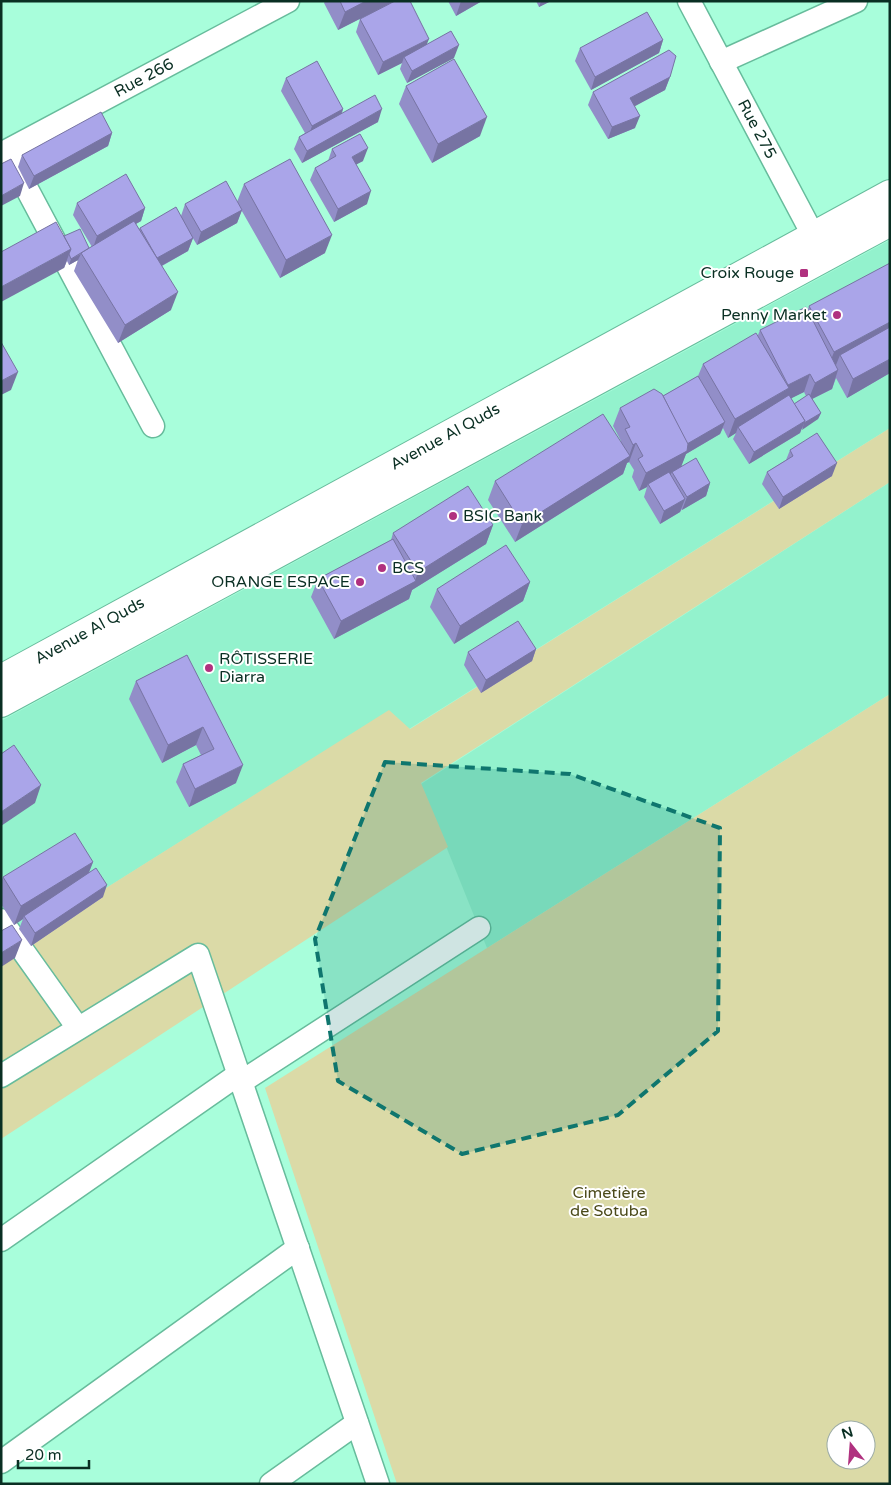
<svg xmlns="http://www.w3.org/2000/svg" width="891" height="1485" font-family="'Varela Round',sans-serif">
<style>
.built{fill:#93f2cd}
.green{fill:#dbdaa7;fill-rule:evenodd}
.lines{fill:none;stroke-linecap:round;stroke-linejoin:round}
.minor-casing{stroke:#67bc9c;stroke-width:25}
.primary-casing{stroke:#67bc9c;stroke-width:30}
.minor{stroke:#fff;stroke-width:22}
.primary{stroke:#fff;stroke-width:28}
.wall{fill:#928ec8;fill-rule:evenodd}
.shaded-wall{fill:#7774a3}
.building{fill:#aaa5e9;stroke:#7774a3}
.marked{fill:#0f766e;fill-opacity:0.2;stroke:#0f766e;stroke-width:4;stroke-dasharray:10 6;stroke-linejoin:round}
.poi-dot{fill:#b0317f;stroke:#fff;stroke-width:2}
.labels{text-anchor:middle;dominant-baseline:central;stroke-width:4;stroke-linejoin:round;paint-order:stroke}
.street-label{font-size:16px;fill:#0a2f23;stroke:#fff}
.poi-label{font-size:16px;fill:#0a2f23;stroke:#fff;text-anchor:end}
.park-label{font-size:16px;fill:#4b4a1a;stroke:#fff}
</style>
<rect width="100%" height="100%" fill="#a8fedb"/>
<g class="built">
<polygon points="890,240 890,428 409,729 389,711 1,954 1,721"/>
<polygon points="890,482 890,694 487,948 421,784"/>
</g>
<g class="green">
<polygon points="890,428 890,482 421,783 448,847 1,1139 1,954 389,710 410,729"/>
<path d="M 890,694 L 890,1484 L 397,1484 L 265,1088 ZM 836,1430 L 866,1430 L 866,1460 L 836,1460 Z"/>
</g>
<g class="lines">
<defs>
<g id="minor">
<path id="s1" d="M 689,1 L 821,250"/>
<polyline points="721,62 856,1"/>
<path id="s2" d="M 1,154 L 288,1"/>
<polyline points="10,157 153,426"/>
<polyline points="1,920 78,1028"/>
<polyline points="1,1076 198,955 378,1484"/>
<polyline points="241,1082 479,928"/>
<polyline points="1,1240 239,1074"/>
<polyline points="1,1462 298,1248"/>
<polyline points="271,1484 357,1423"/>
</g>
<g id="primary">
<path id="s3" d="M 1,679 L 890,194"/>
<polyline points="1,703 890,222"/>
</g>
</defs>
<use href="#minor" class="minor-casing"/>
<use href="#primary" class="primary-casing"/>
<use href="#minor" class="minor"/>
<use href="#primary" class="primary"/>
</g>
<g class="wall">
<polygon points="325,1 410,1 427,44 454,58 407,83 400,69 402,63 378,75 356,32 360,19 381,8 338,30 324,3"/>
<polygon points="448,1 482,1 456,16"/>
<polygon points="536,1 551,1 539,7"/>
<polygon points="663,40 659,53 591,90 575,61 580,48"/>
<polygon points="670,77 665,90 634,106 635,128 608,139 588,105 593,92"/>
<polygon points="286,78 343,109 342,113 378,122 302,163 294,149 299,137 305,133 281,91"/>
<polygon points="406,86 480,136 432,163 399,104"/>
<polygon points="112,133 108,146 29,189 18,167 22,155"/>
<polygon points="332,149 363,161 356,164 367,204 334,222 310,180 315,168 328,161"/>
<polygon points="244,184 325,253 280,278 239,206 242,210 237,223 197,245 188,230 193,238 188,251 162,266 171,310 118,343 74,271 78,260 69,265 67,261 64,268 64,236 89,248 92,247 73,215 77,203 145,208 141,221 136,224 139,229 140,228 181,216 185,204 237,202"/>
<path d="M 809,306 L 890,373 L 847,398 L 836,378 L 832,389 L 812,399 L 821,413 L 818,419 L 801,429 L 800,433 L 749,464 L 733,439 L 736,433 L 728,438 L 723,428 L 720,434 L 686,454 L 681,466 L 710,483 L 706,496 L 682,510 L 682,509 L 680,512 L 660,524 L 644,497 L 647,487 L 639,491 L 632,477 L 634,470 L 629,462 L 627,463 L 623,474 L 515,542 L 488,500 L 495,481 L 621,442 L 621,441 L 613,426 L 620,408 L 663,396 L 698,376 L 703,364 L 758,335 L 760,330 L 808,309 ZM 804,392 L 806,396 L 794,404 L 791,398 Z"/>
<polygon points="790,450 832,476 779,509 762,484 767,472 786,460"/>
<polygon points="493,525 486,544 412,590 409,599 334,639 311,597 318,579 391,540 393,533"/>
<polygon points="530,582 523,601 454,644 430,607 437,589"/>
<polygon points="536,649 532,661 481,693 464,665 468,652"/>
<polygon points="187,655 236,783 189,807 176,782 183,764 201,755 196,745 162,763 129,699 136,681"/>
<polygon points="93,862 89,872 103,897 31,946 19,929 23,919 14,925 1,904 1,881 3,877"/>
</g>
<g class="shaded-wall">
<polygon points="366,1 395,1 338,30 345,12"/>
<polygon points="461,1 482,1 456,16"/>
<polygon points="541,1 551,1 539,7"/>
<polygon points="429,39 424,51 404,57 402,63 378,75 383,62"/>
<polygon points="663,40 659,53 591,90 595,77"/>
<polygon points="459,45 454,58 407,83 412,71"/>
<polygon points="670,77 665,90 626,111 630,98"/>
<polygon points="343,109 338,122 308,138 312,126"/>
<polygon points="382,109 378,122 302,163 307,151"/>
<polygon points="640,116 635,128 608,139 612,127"/>
<polygon points="487,117 480,136 432,163 438,144"/>
<polygon points="112,133 108,146 29,189 34,176"/>
<polygon points="368,148 363,161 348,169 352,157"/>
<polygon points="24,183 20,196 1,206 1,196"/>
<polygon points="371,191 367,204 334,222 338,209"/>
<polygon points="145,208 141,221 93,248 97,236"/>
<polygon points="242,210 237,223 197,245 201,232"/>
<polygon points="332,235 325,253 280,278 286,260"/>
<polygon points="193,238 188,251 152,271 157,258"/>
<polygon points="71,249 64,268 1,302 1,287"/>
<polygon points="81,254 78,260 69,265 71,259"/>
<polygon points="178,292 171,310 118,343 125,325"/>
<polygon points="890,322 890,337 840,355 836,365 827,370 834,352"/>
<polygon points="890,359 890,373 847,398 853,379"/>
<polygon points="838,370 832,389 808,401 815,383"/>
<polygon points="18,372 11,390 1,395 1,381"/>
<polygon points="810,374 804,392 784,402 738,427 736,433 728,438 735,419 786,390 788,385"/>
<polygon points="821,413 818,419 802,430 804,423"/>
<polygon points="805,421 800,433 749,464 754,452"/>
<polygon points="725,422 720,434 686,454 680,470 672,472 671,474 649,486 648,484 647,487 639,491 646,473 687,444"/>
<polygon points="636,443 629,462 627,463 623,474 515,542 522,524 629,456 633,445"/>
<polygon points="837,463 832,476 779,509 783,497"/>
<polygon points="710,483 706,496 682,510 687,497"/>
<polygon points="685,499 680,512 660,524 664,511"/>
<polygon points="493,525 486,544 412,590 409,599 334,639 341,621 415,581 418,572"/>
<polygon points="530,582 523,601 454,644 460,626"/>
<polygon points="536,649 532,661 481,693 486,680"/>
<polygon points="203,727 196,745 162,763 168,745"/>
<polygon points="243,765 236,783 189,807 195,789"/>
<polygon points="41,785 35,803 1,826 1,812"/>
<polygon points="93,862 86,880 24,916 23,919 14,925 21,906"/>
<polygon points="107,885 103,897 31,946 35,933"/>
<polygon points="22,940 15,958 1,967 1,953"/>
</g>
<g class="building">
<polygon points="340,1 366,1 345,12"/>
<polygon points="395,1 410,1 429,39 383,62 360,19"/>
<polygon points="647,12 663,40 595,77 580,48"/>
<polygon points="451,31 459,45 412,71 404,57"/>
<polygon points="669,50 676,56 670,77 630,98 640,116 612,127 593,92"/>
<polygon points="454,59 487,117 438,144 406,86"/>
<polygon points="317,61 343,109 312,126 286,78"/>
<polygon points="375,95 382,109 307,151 299,137"/>
<polygon points="101,112 112,133 34,176 22,155"/>
<polygon points="360,134 368,148 352,157 371,191 338,209 315,168 336,156 332,149"/>
<polygon points="11,159 24,183 1,196 1,164"/>
<polygon points="290,159 332,235 286,260 244,184"/>
<polygon points="126,174 145,208 97,236 77,203"/>
<polygon points="226,181 242,210 201,232 185,204"/>
<polygon points="176,207 193,238 157,258 140,228"/>
<polygon points="134,221 178,292 125,325 81,253"/>
<polygon points="56,222 71,249 1,287 1,252"/>
<polygon points="80,229 89,248 71,259 69,254 71,249 64,236"/>
<polygon points="890,263 890,322 834,352 809,306"/>
<polygon points="806,307 838,370 815,383 810,374 788,385 760,330"/>
<polygon points="890,327 890,359 853,379 840,355"/>
<polygon points="756,333 789,388 735,419 703,364"/>
<polygon points="1,342 18,372 1,381"/>
<polygon points="698,376 725,422 687,444 663,396"/>
<polygon points="654,389 662,394 688,444 687,451 646,473 638,459 643,456 636,443 633,445 625,429 630,427 620,408"/>
<polygon points="809,394 821,413 804,423 805,421 794,404"/>
<polygon points="789,395 805,421 754,452 738,427"/>
<polygon points="603,414 630,456 522,524 495,481"/>
<polygon points="817,433 837,463 783,497 767,472 793,456 790,450"/>
<polygon points="696,458 710,483 687,497 672,472"/>
<polygon points="669,472 685,499 664,511 648,484"/>
<polygon points="468,486 493,525 418,572 393,533"/>
<polygon points="393,539 416,581 341,621 318,579"/>
<polygon points="506,545 530,582 460,626 437,589"/>
<polygon points="518,621 536,649 486,680 468,652"/>
<polygon points="187,655 243,765 195,789 183,764 214,749 203,727 168,745 136,681"/>
<polygon points="14,745 41,785 1,812 1,754"/>
<polygon points="75,833 93,862 21,906 3,877"/>
<polygon points="96,868 107,885 35,933 24,916"/>
<polygon points="12,925 22,940 1,953 1,931"/>
</g>
<path class="marked" d="M 385,762 L 570,774 L 720,828 L 718,1031 L 618,1115 L 462,1154 L 338,1081 L 315,939 Z"/>
<g class="poi-dot">
<rect x="799" y="268" width="10" height="10" rx="2.5"/>
<circle cx="837" cy="315" r="5"/>
<circle cx="453" cy="516" r="5"/>
<circle cx="382" cy="568" r="5"/>
<circle cx="360" cy="582" r="5"/>
<circle cx="209" cy="668" r="5"/>
</g>
<g class="labels">
<g class="street-label">
<text stroke="none"><textPath href="#s2" startOffset="162">Rue 266</textPath></text>
<text stroke="none"><textPath href="#s1" startOffset="145">Rue 275</textPath></text>
<text stroke="none"><textPath href="#s3" startOffset="506">Avenue Al Quds</textPath></text>
<text stroke="none"><textPath href="#s3" startOffset="101">Avenue Al Quds</textPath></text>
</g>
<g class="poi-label">
<text x="794" y="273">Croix Rouge</text>
<text x="827" y="315">Penny Market</text>
<text x="463" y="516" text-anchor="start">BSIC Bank</text>
<text x="392" y="568" text-anchor="start">BCS</text>
<text x="350" y="582">ORANGE ESPACE</text>
<text x="219" y="659" text-anchor="start">RÔTISSERIE<tspan x="219" dy="18">Diarra</tspan></text>
</g>
<g class="park-label">
<text x="609" y="1193">Cimetière<tspan x="609" dy="18">de Sotuba</tspan></text>
</g>
</g>
<rect width="891" height="1485" fill="none" stroke="#0a2f23" stroke-width="5"/>
<g transform="translate(851 1445) rotate(343)"><circle r="24" fill="#ffffff" stroke="#9daca7"/>
<path d="M0-4L9 19L0 12L-9 19Z" fill="#b0317f"/>
<text y="-8" font-size="14" font-weight="bold" text-anchor="middle" fill="#0a2f23">N</text>
</g>
<path d="M18 1460v8h71v-8" fill="none" stroke="#0a2f23" stroke-width="2.5"/>
<text x="25" y="1460" font-size="15" fill="#0a2f23" stroke="#ffffff" stroke-width="4" paint-order="stroke">20 m</text>
</svg>
